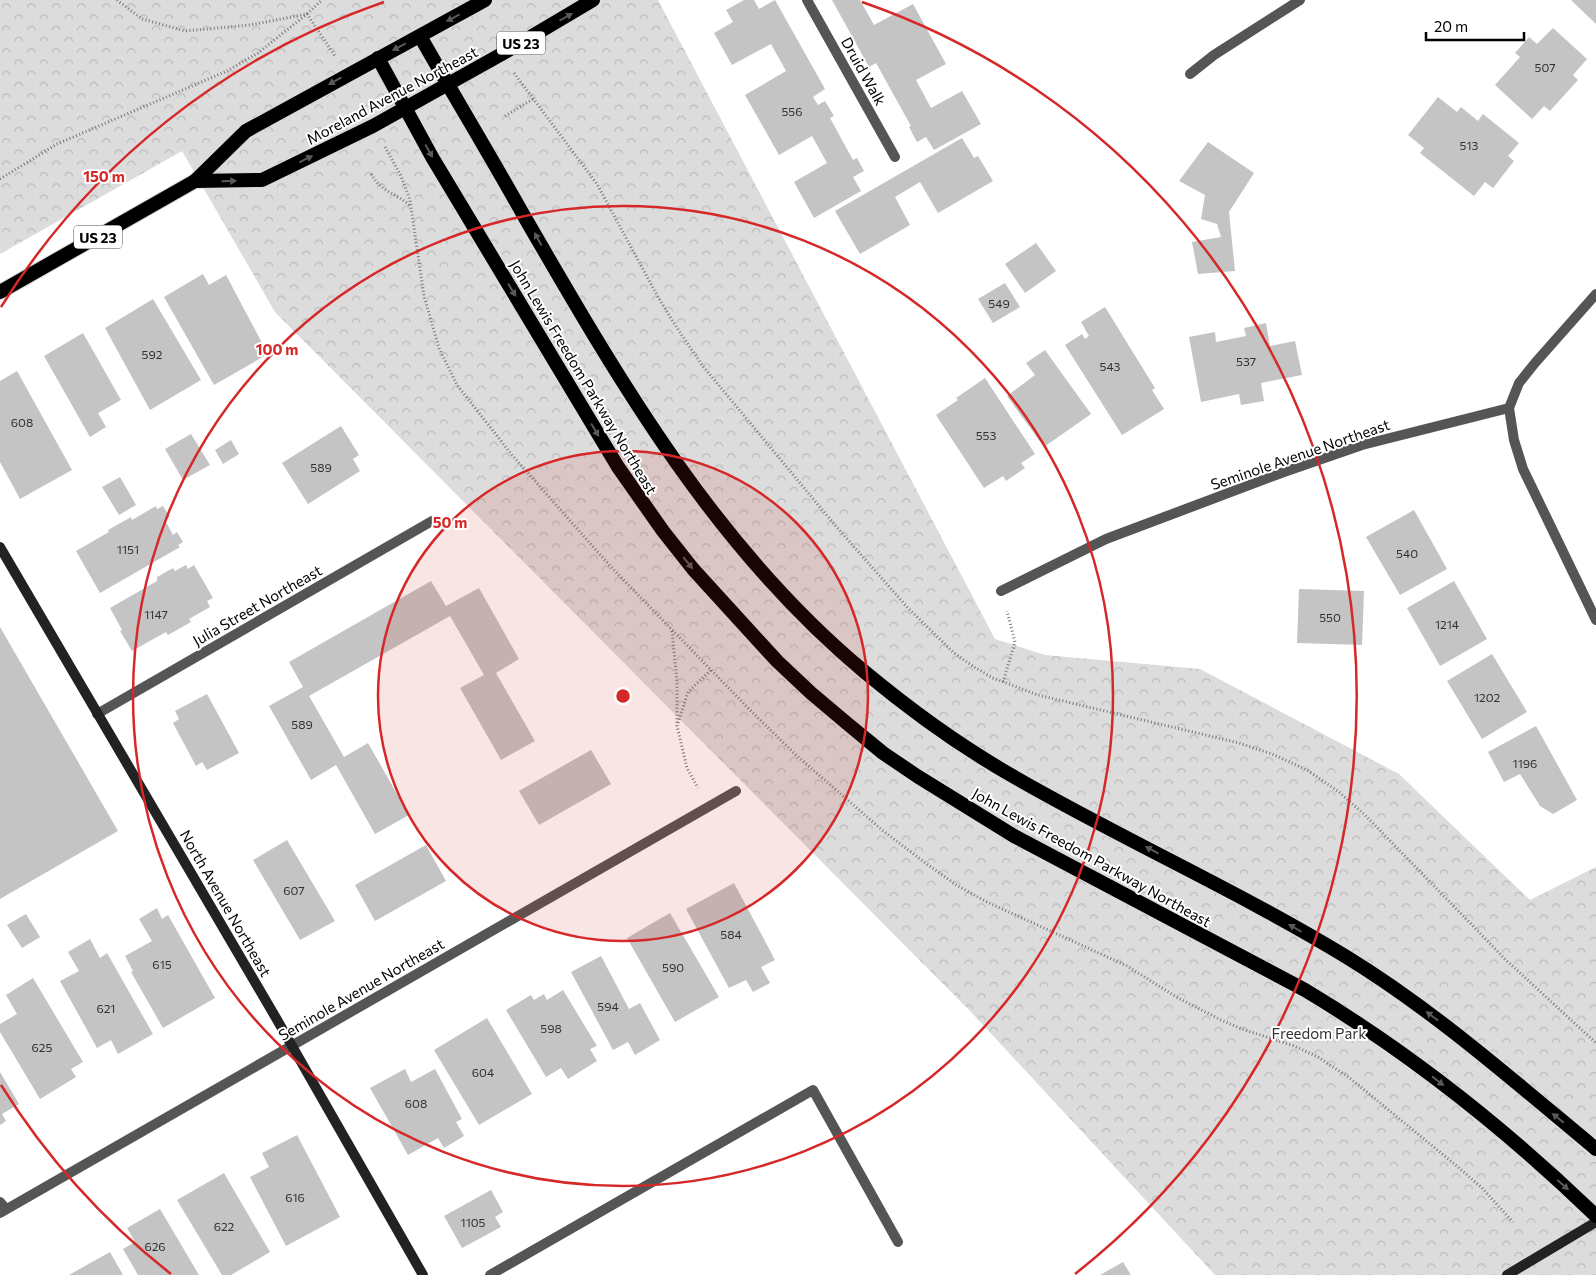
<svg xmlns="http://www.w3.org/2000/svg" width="1596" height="1275" font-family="Commissioner,sans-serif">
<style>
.park{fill:url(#park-crowns)}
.building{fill:#c4c4c4}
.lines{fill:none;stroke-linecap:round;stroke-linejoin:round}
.trunk-casing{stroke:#dbdbdb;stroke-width:16}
.path{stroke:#777;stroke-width:3;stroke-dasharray:1 2.5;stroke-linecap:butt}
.service{stroke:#555;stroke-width:10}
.minor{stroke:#555;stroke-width:10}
.secondary{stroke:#222;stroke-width:10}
.trunk{stroke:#000;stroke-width:14}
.oneway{fill:#595959}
.ring{fill:none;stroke:#d62828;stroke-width:2.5}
.labels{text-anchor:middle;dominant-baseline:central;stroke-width:4;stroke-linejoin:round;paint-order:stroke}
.number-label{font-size:12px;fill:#313131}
.shield{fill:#fff;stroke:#4c4c4c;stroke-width:1}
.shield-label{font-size:14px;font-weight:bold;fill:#000}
.street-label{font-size:15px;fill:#000;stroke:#fff}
.park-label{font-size:15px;fill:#333;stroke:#fff}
.centre{fill:#d62828;stroke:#fff;stroke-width:2.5}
.ring-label{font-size:15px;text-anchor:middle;font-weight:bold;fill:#d62828;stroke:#fff;stroke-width:4;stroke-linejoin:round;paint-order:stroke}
</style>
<defs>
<pattern id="park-crowns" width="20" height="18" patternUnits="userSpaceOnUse" patternTransform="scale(1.25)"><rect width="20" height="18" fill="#dcdcdc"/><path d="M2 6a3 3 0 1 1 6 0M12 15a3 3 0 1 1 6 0" fill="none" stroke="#bbb"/></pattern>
</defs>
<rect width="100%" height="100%" fill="#fff"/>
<polygon class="park" points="0,0 658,0 995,639 1045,655 1200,669 1399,774 1530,900 1596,867 1596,1275 1215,1275 971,1012 275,312 182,151 0,254"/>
<g class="building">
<polygon points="744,0 754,0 759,9 775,0 825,89 813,97 818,105 825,101 834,116 830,118 853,160 857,158 864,171 853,177 861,191 814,218 794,182 827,163 812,136 779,155 745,95 786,71 771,44 732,65 714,33 733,22 726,10"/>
<polygon points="832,0 860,0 874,25 913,4 946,64 916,80 931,108 962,91 981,124 934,150 926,137 917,142 909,127 911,126 876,63 869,67"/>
<polygon points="1571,0 1596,0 1596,24"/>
<polygon points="1553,28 1587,59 1573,75 1578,80 1550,111 1544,106 1532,119 1495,85 1520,57 1515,53 1529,37 1537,44"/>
<polygon points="1438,97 1457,112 1461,107 1478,121 1483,114 1519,143 1508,156 1514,161 1493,188 1485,182 1474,196 1420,153 1424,148 1408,135"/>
<polygon points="962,138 974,158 978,156 993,181 938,213 920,182 895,197 910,225 860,254 835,211"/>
<polygon points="1208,142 1254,173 1229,212 1235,271 1198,274 1192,242 1221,237 1217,224 1201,219 1205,195 1179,181"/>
<polygon points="1036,243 1056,271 1025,293 1005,264"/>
<polygon points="203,274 209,285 226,275 268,354 214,385 164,297"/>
<polygon points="1005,283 1020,307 993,323 978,299"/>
<polygon points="153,299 201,380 150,410 105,328"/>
<polygon points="1105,307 1155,388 1152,390 1164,409 1122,435 1065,345 1082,334 1085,339 1089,336 1081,322"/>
<polygon points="1266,323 1270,346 1295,341 1302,375 1261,383 1264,401 1241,405 1239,394 1201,402 1189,337 1215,332 1216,342 1246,336 1244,328"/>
<polygon points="83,333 121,400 98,413 106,427 90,437 44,356"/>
<polygon points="1045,350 1091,414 1044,447 1007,396 1035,375 1026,363"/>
<polygon points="17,371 72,470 20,499 0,462 0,381"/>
<polygon points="985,378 1035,454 1021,463 1025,468 1006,481 1003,476 984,488 936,415 958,400 956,398"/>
<polygon points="341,426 359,455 353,459 360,471 308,504 282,463"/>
<polygon points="191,434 210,465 183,480 165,449"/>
<polygon points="231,440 239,454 223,464 215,450"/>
<polygon points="120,477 136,505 119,515 102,487"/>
<polygon points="156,506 157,509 163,506 170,517 165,520 173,535 177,532 183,542 178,545 180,547 100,593 76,551 109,532 108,530 131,517 132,520"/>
<polygon points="1414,510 1447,569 1400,595 1366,537"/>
<polygon points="186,565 188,569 194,565 213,598 207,601 210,607 189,619 191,622 168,635 166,632 132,651 120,631 122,630 110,608 157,581 157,577 173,568 175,571"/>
<polygon points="431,581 446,606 479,588 519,659 496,673 535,741 501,760 460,688 484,675 450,616 309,696 344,757 368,743 409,815 375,834 336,765 311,780 269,706 303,687 289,662"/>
<polygon points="1454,581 1487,639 1440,666 1407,608"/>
<polygon points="1299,589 1364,591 1362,645 1297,643"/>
<polygon points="0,627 118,831 0,899"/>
<polygon points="1492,654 1527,712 1482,739 1447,681"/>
<polygon points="207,694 239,753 207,770 202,762 196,766 173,723 179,719 175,711"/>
<polygon points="1536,726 1577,800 1553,814 1540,806 1520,774 1504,782 1488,752"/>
<polygon points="591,750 611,784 539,825 519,791"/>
<polygon points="287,840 335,921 300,940 253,860"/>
<polygon points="426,845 446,881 375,921 355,885"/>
<polygon points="734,883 775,960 761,967 770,983 753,992 746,980 729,988 686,909"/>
<polygon points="157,908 162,919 168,915 215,998 163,1028 131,972 133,971 125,956 152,941 139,919"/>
<polygon points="670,913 719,997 675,1022 627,938"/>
<polygon points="26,914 40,937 22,948 7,925"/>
<polygon points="90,939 100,958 107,953 153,1034 118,1054 111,1040 97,1048 60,981 79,971 68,952"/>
<polygon points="601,956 629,1009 640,1003 660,1040 635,1055 628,1042 613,1050 571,972"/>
<polygon points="33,978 83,1062 71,1069 76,1077 40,1099 0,1032 0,1024 17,1014 6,995"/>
<polygon points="563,990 597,1046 590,1049 597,1061 568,1079 561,1068 546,1077 506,1010 531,995 534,1000 544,994 547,1000"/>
<polygon points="487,1018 532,1094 479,1125 434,1050"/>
<polygon points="405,1069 411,1082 435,1069 462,1119 456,1122 464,1136 444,1148 438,1138 408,1155 370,1088"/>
<polygon points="0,1072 19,1104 2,1114 6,1121 0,1125"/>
<polygon points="297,1135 340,1217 286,1246 250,1177 269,1167 262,1153"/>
<polygon points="224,1173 270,1252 231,1275 222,1275 177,1200"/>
<polygon points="491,1190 503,1212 495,1217 501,1227 462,1248 444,1216"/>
<polygon points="160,1209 199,1275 138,1275 123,1249 135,1242 127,1228"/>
<polygon points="110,1252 123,1275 69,1275"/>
<polygon points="1123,1262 1131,1275 1100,1275"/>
</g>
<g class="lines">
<defs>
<g id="trunk">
<path d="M 420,36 C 454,96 490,155 524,216 C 620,382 716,549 866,673 C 913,712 963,748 1016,778 C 1124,840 1238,891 1345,956 C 1435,1011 1515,1082 1596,1149"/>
<path d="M 378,58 L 432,157 L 618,467 L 663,531 L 693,569 L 777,661 L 811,693 L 849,725 L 883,753 L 917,776 L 1014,836 L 1305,990 C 1410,1053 1508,1131 1596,1216"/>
<polyline points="195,181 262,180 373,126 500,55 593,0"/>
<polyline points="0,292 195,181 246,131 485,0"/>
</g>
</defs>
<use href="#trunk" class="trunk-casing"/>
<g class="path">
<polyline points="117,0 142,19 185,31 250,25 307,14 322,0"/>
<polyline points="514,73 597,184 658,297 677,328 702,365 834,524 907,607 953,652 974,667 993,678 1038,695 1239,743 1272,754 1307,770 1339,792 1365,815 1507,961 1596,1043"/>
<polyline points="505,116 533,99"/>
<polyline points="385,147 401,176 410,200 424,296 439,348 457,385 512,455 611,567 750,710 796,755 882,830 928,865 958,886 987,902 1127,966 1178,998 1221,1020 1242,1029 1294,1046 1318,1057 1351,1079 1458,1167 1482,1188 1513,1222"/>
<path d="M 371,174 C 383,194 396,192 410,206"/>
<polyline points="0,179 57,144 227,71 258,53 307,14 335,56"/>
<polyline points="672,631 677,682 677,726 687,768 698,788"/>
<polyline points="1003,682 1015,642 1007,611"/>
<polyline points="678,723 688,692 711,670"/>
</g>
<g class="service">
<polyline points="0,1202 6,1209"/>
<polyline points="490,1275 813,1090 898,1242"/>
</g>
<g class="minor">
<polyline points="807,0 895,157"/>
<polyline points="1190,74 1214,55 1300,0"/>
<polyline points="1509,408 1514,440 1523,469 1596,620"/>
<polyline points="1509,408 1519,383 1535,363 1596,294"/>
<polyline points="1001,591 1106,539 1284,472 1362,445 1509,408"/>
<polyline points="97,714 432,521"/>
<polyline points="0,1213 736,791"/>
</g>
<g class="secondary">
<polyline points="0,547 276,1018 423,1275"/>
<polyline points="1507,1275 1596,1222"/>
</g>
<use href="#trunk" class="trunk"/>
</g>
<defs><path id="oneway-solid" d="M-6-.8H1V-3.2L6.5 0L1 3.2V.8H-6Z" transform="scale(1.25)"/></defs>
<g class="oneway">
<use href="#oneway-solid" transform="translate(566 17) rotate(-30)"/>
<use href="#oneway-solid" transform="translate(453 18) rotate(152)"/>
<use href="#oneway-solid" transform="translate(399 47) rotate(152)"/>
<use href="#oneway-solid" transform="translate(335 81) rotate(151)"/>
<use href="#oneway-solid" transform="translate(429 151) rotate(61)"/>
<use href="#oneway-solid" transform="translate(306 159) rotate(-26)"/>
<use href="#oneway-solid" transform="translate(229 181) rotate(-1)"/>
<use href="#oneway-solid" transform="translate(538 239) rotate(-119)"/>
<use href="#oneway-solid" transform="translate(512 290) rotate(59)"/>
<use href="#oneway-solid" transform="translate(595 430) rotate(59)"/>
<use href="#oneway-solid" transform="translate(688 563) rotate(51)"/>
<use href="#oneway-solid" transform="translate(1152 850) rotate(-152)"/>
<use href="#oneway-solid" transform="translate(1295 928) rotate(-150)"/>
<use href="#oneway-solid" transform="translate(1432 1016) rotate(-143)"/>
<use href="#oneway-solid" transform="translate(1438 1081) rotate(38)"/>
<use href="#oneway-solid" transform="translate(1558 1118) rotate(-141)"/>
<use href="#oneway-solid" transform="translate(1563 1185) rotate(41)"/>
</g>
<circle cx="623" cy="696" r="245" fill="#d62828" fill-opacity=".12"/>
<g class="ring">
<circle cx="623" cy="696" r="245"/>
<circle cx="623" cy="696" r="490"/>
<path d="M171 1274A734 734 0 0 1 1 1085M1 307A734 734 0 0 1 384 2M862 2A734 734 0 0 1 1075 1274"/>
</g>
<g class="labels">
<g class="number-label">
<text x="1545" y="67">507</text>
<text x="792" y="111">556</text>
<text x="1469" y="145">513</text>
<text x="999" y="303">549</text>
<text x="152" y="354">592</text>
<text x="1246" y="361">537</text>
<text x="1110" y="366">543</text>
<text x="22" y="422">608</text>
<text x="986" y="435">553</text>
<text x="321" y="467">589</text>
<text x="128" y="549">1151</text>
<text x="1407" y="553">540</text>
<text x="156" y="614">1147</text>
<text x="1330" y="617">550</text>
<text x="1447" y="624">1214</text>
<text x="1487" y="697">1202</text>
<text x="302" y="724">589</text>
<text x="1525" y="763">1196</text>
<text x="294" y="890">607</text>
<text x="731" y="934">584</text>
<text x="162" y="964">615</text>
<text x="673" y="967">590</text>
<text x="608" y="1006">594</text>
<text x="106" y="1008">621</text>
<text x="551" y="1028">598</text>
<text x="42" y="1047">625</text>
<text x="483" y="1072">604</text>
<text x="416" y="1103">608</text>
<text x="295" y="1197">616</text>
<text x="473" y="1222">1105</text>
<text x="224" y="1226">622</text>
<text x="155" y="1246">626</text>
</g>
<g class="shield">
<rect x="497" y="31.5" width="48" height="23" rx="4"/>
<rect x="74" y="225.5" width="48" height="23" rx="4"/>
</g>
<g class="shield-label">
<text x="521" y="43">US 23</text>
<text x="98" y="237">US 23</text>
</g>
<g class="street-label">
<text transform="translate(864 71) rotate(61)">Druid Walk</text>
<text transform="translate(392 95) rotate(-28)">Moreland Avenue Northeast</text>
<text transform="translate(584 377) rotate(59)">John Lewis Freedom Parkway Northeast</text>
<text transform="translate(1300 454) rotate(-19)">Seminole Avenue Northeast</text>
<text transform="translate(257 605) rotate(-30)">Julia Street Northeast</text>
<text transform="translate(1092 857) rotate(29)">John Lewis Freedom Parkway Northeast</text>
<text transform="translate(226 903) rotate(60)">North Avenue Northeast</text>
<text transform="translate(361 989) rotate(-30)">Seminole Avenue Northeast</text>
</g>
<g class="park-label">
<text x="1319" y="1033">Freedom Park</text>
</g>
</g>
<circle cx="623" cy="696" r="8" class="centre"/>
<g class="ring-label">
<text x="104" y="182">150 m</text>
<text x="277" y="355">100 m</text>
<text x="450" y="528">50 m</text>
</g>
<path d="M1426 32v8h98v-8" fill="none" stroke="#000000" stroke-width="2.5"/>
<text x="1434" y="32" font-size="15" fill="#000000" stroke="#ffffff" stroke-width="4" paint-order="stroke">20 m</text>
</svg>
